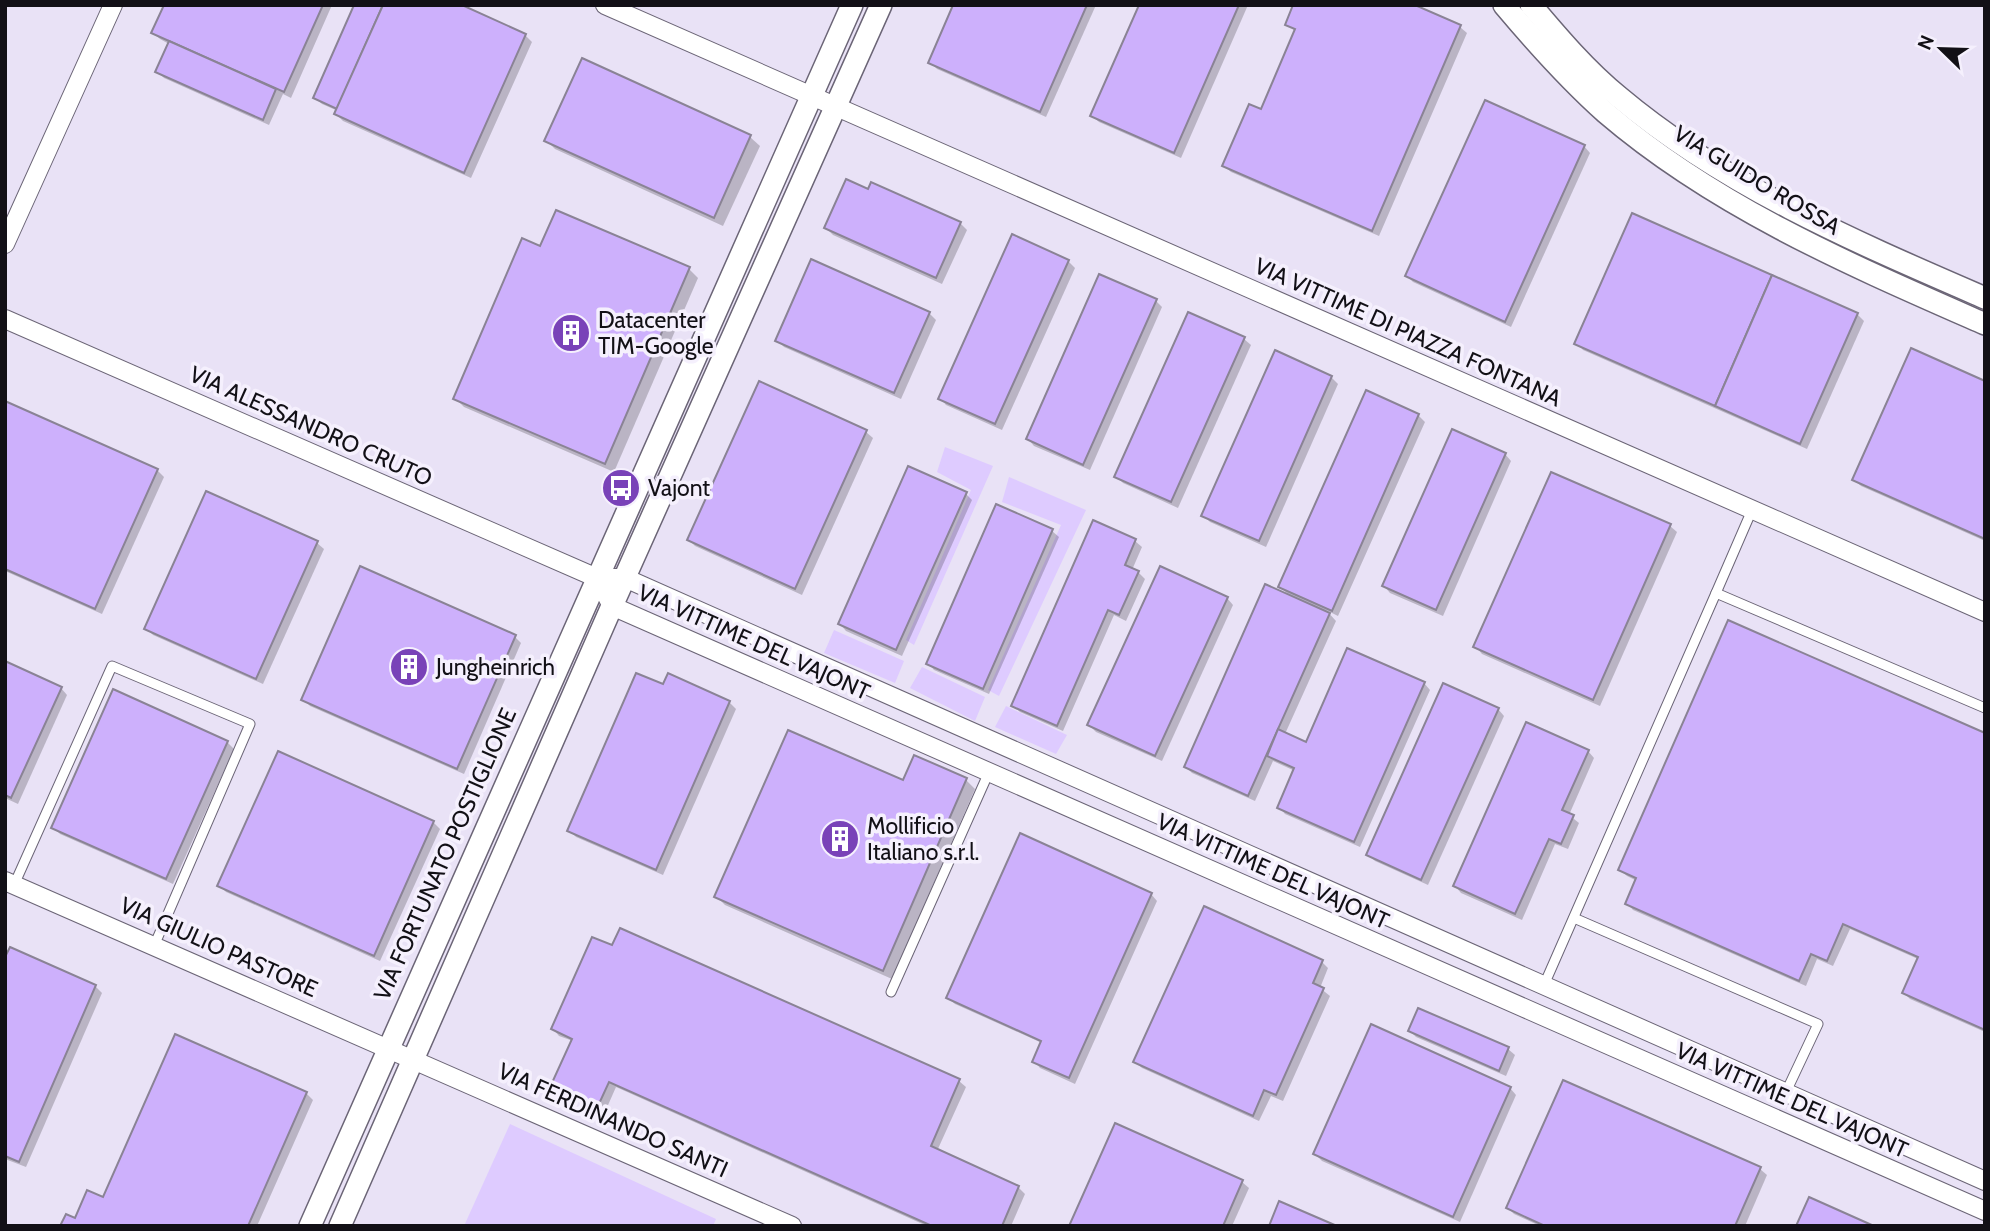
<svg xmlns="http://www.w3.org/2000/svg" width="1990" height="1231" font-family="Cabin,sans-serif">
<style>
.green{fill:#decbff}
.shadow{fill:#0003}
.building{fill:#cdb0fc;stroke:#8a8395;stroke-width:2}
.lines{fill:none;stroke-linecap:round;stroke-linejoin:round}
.service-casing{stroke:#6b6576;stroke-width:11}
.minor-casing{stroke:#6b6576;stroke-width:20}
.tertiary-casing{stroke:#6b6576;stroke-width:24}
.service{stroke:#fff;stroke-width:9}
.minor{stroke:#fff;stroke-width:18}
.tertiary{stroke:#fff;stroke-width:21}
.labels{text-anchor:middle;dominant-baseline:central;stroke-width:7;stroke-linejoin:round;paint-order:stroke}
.street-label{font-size:23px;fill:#121016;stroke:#f5f0fd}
.poi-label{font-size:23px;fill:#121016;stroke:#f5f0fd;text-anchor:start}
</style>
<rect width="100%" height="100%" fill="#e9e2f6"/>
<g class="green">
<polygon points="945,447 993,466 914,645 906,640 971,490 937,472"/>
<polygon points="1009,477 1086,510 999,696 988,690 1061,525 1002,502"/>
<polygon points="834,630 904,661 895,683 824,653"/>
<polygon points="922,667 985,697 975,721 910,688"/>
<polygon points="1006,706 1067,735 1056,754 995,727"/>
<polygon points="510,1124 716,1219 713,1226 464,1226"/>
</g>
<g class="shadow">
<polygon points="166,5 332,5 291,98 283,94 269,125 164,78 157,71 169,44 160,39 153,33"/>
<polygon points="955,5 1096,5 1046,117 937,69 930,62"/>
<polygon points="1141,5 1248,5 1181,158 1099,122 1092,116"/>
<polygon points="1287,24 1460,27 1467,33 1379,236 1231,172 1224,166 1262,111 1296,32"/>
<polygon points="525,35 532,42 471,178 343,121 336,114 338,111 322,104 315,98"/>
<polygon points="583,60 750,137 760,146 723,226 555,149 546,140"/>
<polygon points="1584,146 1590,153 1511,327 1413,282 1407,276"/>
<polygon points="960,223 967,230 942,284 833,235 826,228"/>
<polygon points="541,248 689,269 698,278 614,472 464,407 455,398"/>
<polygon points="1068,261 1075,268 1002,430 946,405 940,398"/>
<polygon points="1156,301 1162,307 1090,470 1034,446 1028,439"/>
<polygon points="929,313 936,320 901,399 784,347 777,340"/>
<polygon points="1189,314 1244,339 1251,345 1178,508 1123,483 1116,476"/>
<polygon points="1857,314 1864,321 1807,449 1583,350 1577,343"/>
<polygon points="1331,377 1338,384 1266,547 1210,522 1203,515"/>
<polygon points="1985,383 1985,541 1861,486 1854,480"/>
<polygon points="5,402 157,470 164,477 102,614 5,571"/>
<polygon points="1418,415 1425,422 1338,616 1326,610 1336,621 1285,734 1307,744 1424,683 1430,690 1360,847 1285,814 1279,807 1295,771 1273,761 1255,801 1192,773 1186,767 1290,596 1280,587"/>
<polygon points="866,432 873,438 802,595 695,546 689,540"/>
<polygon points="1505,454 1511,461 1443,616 1390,593 1384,586"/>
<polygon points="965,493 972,500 902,656 846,631 840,624"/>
<polygon points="997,507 1052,531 1059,537 989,694 934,670 928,663"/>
<polygon points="1094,523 1135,541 1142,547 1132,570 1138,572 1145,579 1126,621 1114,615 1063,731 1020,712 1013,706"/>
<polygon points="1670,526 1677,532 1600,706 1482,654 1476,647"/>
<polygon points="317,543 324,549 263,684 153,635 146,628"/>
<polygon points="1227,598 1233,605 1162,761 1096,732 1089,725"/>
<polygon points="515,637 521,643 464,774 310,706 303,699"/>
<polygon points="5,663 61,688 67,695 18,804 5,798"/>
<polygon points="663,687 729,702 736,709 663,875 576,837 569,830"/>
<polygon points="1498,709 1504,716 1428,885 1375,861 1368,855"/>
<polygon points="1985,735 1985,1032 1910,999 1904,993 1918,959 1850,929 1833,966 1817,959 1806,986 1633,910 1627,903 1637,881 1627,876 1620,870"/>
<polygon points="227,742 234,749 173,884 60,834 53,827"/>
<polygon points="1588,751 1594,758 1569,815 1579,823 1568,849 1555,844 1522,920 1461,893 1455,886"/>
<polygon points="915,757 966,780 975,789 892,979 725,905 716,896 904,783"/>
<polygon points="433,822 440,829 380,961 226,892 219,885"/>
<polygon points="1151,894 1157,901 1075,1084 1040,1068 1034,1061 1042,1043 955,1004 948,998"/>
<polygon points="613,948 959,1081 966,1087 937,1151 1018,1187 1025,1194 1011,1226 927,1226 616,1087 605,1112 560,1092 553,1085 573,1041 559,1036 553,1029"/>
<polygon points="5,961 95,986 102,993 26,1167 5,1159"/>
<polygon points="1322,962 1328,968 1320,988 1330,996 1283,1101 1271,1096 1259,1121 1142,1068 1135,1062"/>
<polygon points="1419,1010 1508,1049 1515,1055 1506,1076 1416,1037 1410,1031"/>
<polygon points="1564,1082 1760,1169 1767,1175 1745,1226 1540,1226 1514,1214 1508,1208"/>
<polygon points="1510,1088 1516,1095 1460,1222 1322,1161 1315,1154"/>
<polygon points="306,1093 313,1100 257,1226 62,1226 76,1220 104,1199"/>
<polygon points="1116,1126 1242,1182 1249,1188 1232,1226 1071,1226"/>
</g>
<g class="building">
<polygon points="164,5 323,5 284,92 151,33"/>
<polygon points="354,5 383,5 337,109 313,98"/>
<polygon points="383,5 462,5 526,34 464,173 334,114"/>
<polygon points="953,5 1087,5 1040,112 928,63"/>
<polygon points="1139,5 1239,5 1174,153 1090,116"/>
<polygon points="1293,5 1415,5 1461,25 1372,231 1222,166 1249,104 1261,109 1295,29 1285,25"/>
<polygon points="169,41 276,89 263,120 155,72"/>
<polygon points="582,58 751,135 714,218 544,141"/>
<polygon points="1485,100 1585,145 1505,322 1405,276"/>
<polygon points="846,179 868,189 871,182 961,222 936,278 824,228"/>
<polygon points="556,210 690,267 605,464 453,399 522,238 540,246"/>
<polygon points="1632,213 1772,275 1715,406 1574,344"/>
<polygon points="1012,234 1069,260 995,424 938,399"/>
<polygon points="811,259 930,312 894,393 775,341"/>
<polygon points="1099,274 1157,299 1083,465 1026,439"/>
<polygon points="1772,275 1858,313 1800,444 1715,406"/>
<polygon points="1188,312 1245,337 1171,502 1114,477"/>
<polygon points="1911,348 1985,381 1985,539 1852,480"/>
<polygon points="1275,350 1332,376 1259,541 1201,516"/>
<polygon points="759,381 867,430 795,589 687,540"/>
<polygon points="1366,390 1419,414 1332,611 1278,587"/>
<polygon points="5,401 158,469 95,609 5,569"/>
<polygon points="1452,429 1506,453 1436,610 1382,586"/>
<polygon points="908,466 967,492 896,650 838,624"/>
<polygon points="1551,472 1671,524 1593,700 1473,647"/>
<polygon points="206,491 318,541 256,679 144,629"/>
<polygon points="996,504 1053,529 983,689 926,664"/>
<polygon points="1093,520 1136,539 1125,565 1139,571 1119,615 1108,610 1057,726 1011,706"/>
<polygon points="360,566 516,635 457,769 301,700"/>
<polygon points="1160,566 1228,597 1155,756 1087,725"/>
<polygon points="1265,584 1330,613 1248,796 1184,767"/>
<polygon points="1728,620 1985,733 1985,1030 1902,993 1918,957 1843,924 1827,961 1811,954 1799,981 1625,904 1636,878 1618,870"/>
<polygon points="1347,648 1425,682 1354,842 1277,808 1294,768 1267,756 1278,729 1306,742"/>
<polygon points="5,661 62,687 11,798 5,795"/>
<polygon points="636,673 663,684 668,673 730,701 656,870 567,831"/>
<polygon points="1443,683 1499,708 1421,880 1366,855"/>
<polygon points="113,689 228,741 166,879 51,828"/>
<polygon points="1526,722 1589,750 1562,810 1574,815 1561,844 1549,839 1515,914 1453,886"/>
<polygon points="788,730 903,780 914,755 967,778 883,971 714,897"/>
<polygon points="278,751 434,821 374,956 217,886"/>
<polygon points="1020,833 1152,893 1069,1078 1032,1062 1041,1041 946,998"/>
<polygon points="1204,906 1323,960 1313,983 1324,988 1276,1095 1264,1090 1253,1116 1133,1062"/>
<polygon points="620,928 960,1079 931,1146 1019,1186 1002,1226 932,1226 609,1082 598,1106 551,1085 572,1039 551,1029 592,937 612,945"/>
<polygon points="10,947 96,985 19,1162 5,1156 5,957"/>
<polygon points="1418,1008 1509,1047 1499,1071 1408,1031"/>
<polygon points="1371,1024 1511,1087 1453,1217 1313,1154"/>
<polygon points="175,1034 307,1092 248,1226 60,1226 66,1214 75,1218 87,1190 103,1197"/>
<polygon points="1563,1080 1761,1167 1735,1226 1545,1226 1506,1208"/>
<polygon points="1115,1123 1243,1180 1223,1226 1069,1226"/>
<polygon points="1809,1197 1874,1226 1796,1226"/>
<polygon points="1279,1201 1337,1226 1269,1226"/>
</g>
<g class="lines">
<defs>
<g id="service">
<polyline points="1716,593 1752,510"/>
<polyline points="14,885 112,666 250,724 154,946"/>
<polyline points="1574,918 1818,1024 1786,1092"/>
<polyline points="1544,985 1716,593 1985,708"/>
<polyline points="891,992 989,772"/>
</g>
<g id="minor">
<polyline points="605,5 1985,612"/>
<polyline points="5,244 113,5"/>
<polyline points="5,319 597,578 625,578 1985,1181"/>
<polyline points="597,578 612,606 1985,1211"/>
<polyline points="5,881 792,1226"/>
</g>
<g id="tertiary">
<path d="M 1504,5 C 1536,43 1569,80 1606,113 C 1717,208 1853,266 1985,324"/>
<path d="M 1531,5 C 1558,37 1586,70 1619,97 C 1726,187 1858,243 1985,298"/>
<polyline points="310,1226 852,5"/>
<polyline points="340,1226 612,606 881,5"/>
</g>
</defs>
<use href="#service" class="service-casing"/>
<use href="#minor" class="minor-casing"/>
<use href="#tertiary" class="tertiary-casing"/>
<use href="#service" class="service"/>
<use href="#minor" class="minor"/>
<use href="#tertiary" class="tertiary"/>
</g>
<defs>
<symbol id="building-disc" viewBox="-11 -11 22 22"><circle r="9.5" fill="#7942b8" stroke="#f5f0fd"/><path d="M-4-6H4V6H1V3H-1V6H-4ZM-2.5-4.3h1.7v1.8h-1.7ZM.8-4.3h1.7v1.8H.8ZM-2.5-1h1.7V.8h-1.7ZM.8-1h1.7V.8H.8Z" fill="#fff"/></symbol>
<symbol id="bus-disc" viewBox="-11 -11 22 22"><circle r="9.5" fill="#7942b8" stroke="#f5f0fd"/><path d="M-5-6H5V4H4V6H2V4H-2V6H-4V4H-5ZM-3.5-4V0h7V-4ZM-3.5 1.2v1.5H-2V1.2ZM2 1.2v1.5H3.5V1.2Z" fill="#fff"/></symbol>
</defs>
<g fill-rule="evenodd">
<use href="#building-disc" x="549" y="311" width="44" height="44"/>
<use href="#bus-disc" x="599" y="466" width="44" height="44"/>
<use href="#building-disc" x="387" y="645" width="44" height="44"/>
<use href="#building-disc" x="818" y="817" width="44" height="44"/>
</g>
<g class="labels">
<g class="street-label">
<text transform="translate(1757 180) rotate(31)">VIA GUIDO ROSSA</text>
<text transform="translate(1408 332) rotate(24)">VIA VITTIME DI PIAZZA FONTANA</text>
<text transform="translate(311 426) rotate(24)">VIA ALESSANDRO CRUTO</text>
<text transform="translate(754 642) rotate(24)">VIA VITTIME DEL VAJONT</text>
<text transform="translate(445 854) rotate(-66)">VIA FORTUNATO POSTIGLIONE</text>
<text transform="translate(1273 871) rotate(24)">VIA VITTIME DEL VAJONT</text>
<text transform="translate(219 947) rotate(24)">VIA GIULIO PASTORE</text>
<text transform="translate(1792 1100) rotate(24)">VIA VITTIME DEL VAJONT</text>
<text transform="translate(613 1120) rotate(24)">VIA FERDINANDO SANTI</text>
</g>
<g class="poi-label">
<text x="598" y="320">Datacenter<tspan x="598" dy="26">TIM-Google</tspan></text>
<text x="648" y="488">Vajont</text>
<text x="436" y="667">Jungheinrich</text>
<text x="867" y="826">Mollificio<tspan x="867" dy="26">Italiano s.r.l.</tspan></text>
</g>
</g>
<rect width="1990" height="1231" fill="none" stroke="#121016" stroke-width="14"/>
<g transform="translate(1941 49) rotate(293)" stroke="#f5f0fd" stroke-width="5" paint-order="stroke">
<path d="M0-5L12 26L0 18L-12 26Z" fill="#121016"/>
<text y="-10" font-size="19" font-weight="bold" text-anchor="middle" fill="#121016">N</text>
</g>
</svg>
